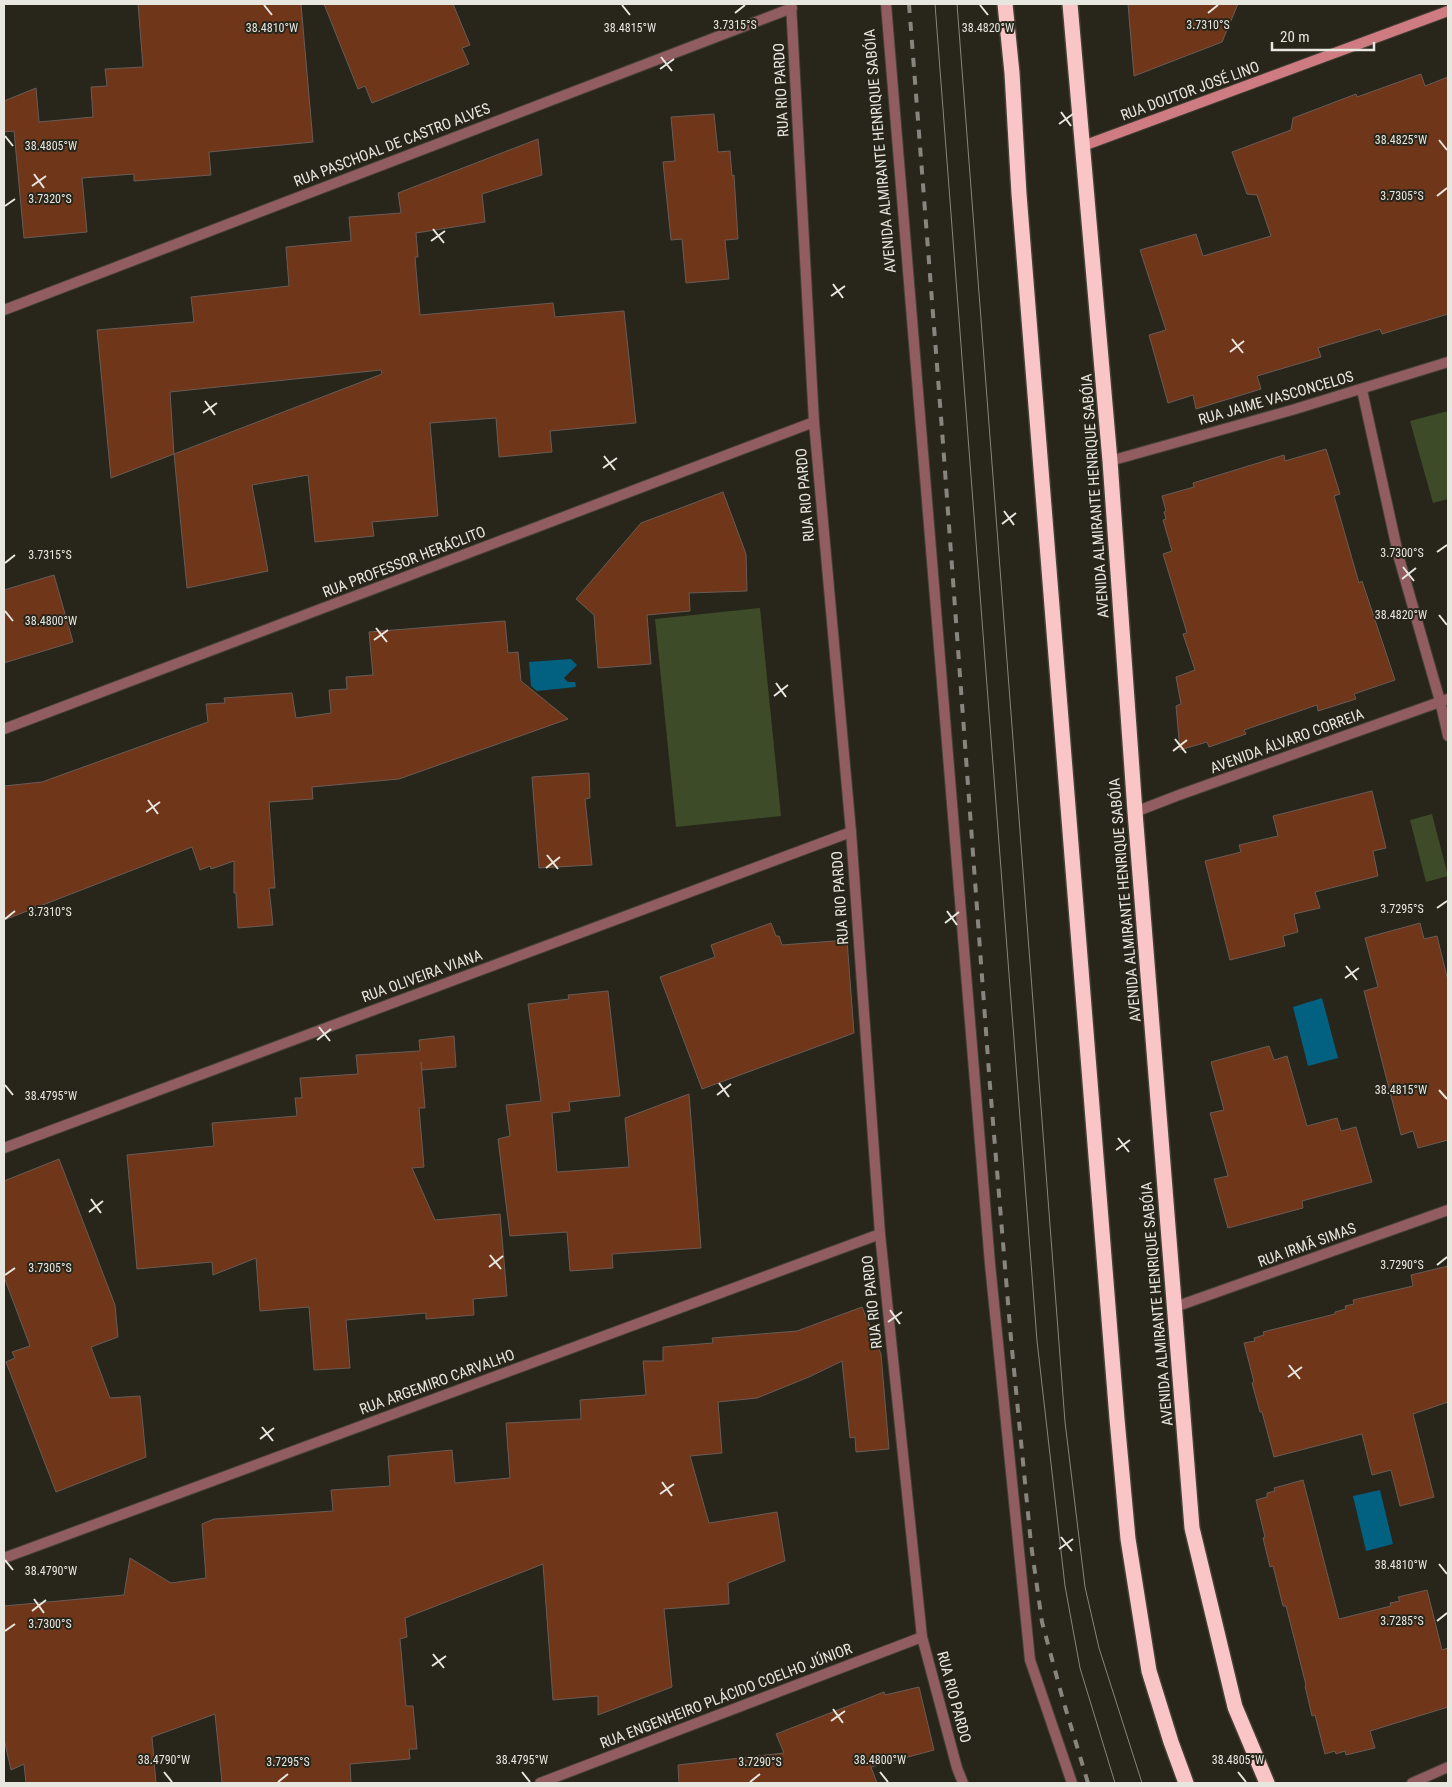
<svg xmlns="http://www.w3.org/2000/svg" width="1452" height="1787" font-family="'Roboto Condensed',sans-serif">
<style>
.green{fill:#3d4b28}
.water{fill:#026080}
.building{fill:#70361a;stroke:#685c56;fill-rule:evenodd}
.lines{fill:none;stroke-linecap:round;stroke-linejoin:round}
.street-casing{stroke:#434036;stroke-width:12}
.secondary-casing{stroke:#434036;stroke-width:12}
.highway-casing{stroke:#434036;stroke-width:18}
.street{stroke:#915d60;stroke-width:10}
.secondary{stroke:#ce7c81;stroke-width:10}
.highway{stroke:#f9c5c6;stroke-width:15}
.tram{stroke:#87857d;stroke-width:1}
.rail{stroke:#87857d;stroke-width:4;stroke-dasharray:9 9;stroke-linecap:butt}
.ticks{fill:none;stroke:#e7e6df;stroke-width:2}
.labels{text-anchor:middle;dominant-baseline:central;stroke-width:4;stroke-linejoin:round;paint-order:stroke}
.street-label{font-size:15px;fill:#e7e6df;stroke:#28251b}
.ticks-label{font-size:12px;text-anchor:middle;fill:#e7e6df;stroke:#28251b;stroke-width:4;stroke-linejoin:round;paint-order:stroke}
</style>
<rect width="100%" height="100%" fill="#28251b"/>
<g class="green">
<polygon points="1448,411 1448,499 1433,503 1410,421"/>
<polygon points="760,608 781,816 676,827 655,619"/>
<polygon points="1432,814 1448,876 1426,882 1410,820"/>
</g>
<g class="water">
<polygon points="571,659 577,665 564,678 568,682 575,682 576,687 537,691 531,686 529,662"/>
<polygon points="1322,998 1338,1058 1308,1066 1293,1007"/>
<polygon points="1380,1490 1393,1544 1366,1551 1353,1496"/>
</g>
<g class="building">
<polygon points="138,4 301,4 313,142 209,152 211,175 134,181 134,174 82,178 87,232 24,238 14,131 4,132 4,101 36,88 39,122 93,117 91,87 107,86 105,69 143,67"/>
<polygon points="324,4 453,4 470,45 462,48 469,64 372,103 365,86 358,89"/>
<polygon points="1128,4 1238,4 1222,42 1134,76"/>
<polygon points="1421,74 1425,86 1448,77 1448,314 1382,334 1380,329 1318,348 1321,357 1257,376 1261,389 1196,409 1193,395 1168,403 1149,335 1166,330 1140,250 1196,234 1203,256 1271,236 1257,195 1247,194 1232,152 1291,130 1293,118 1356,94 1357,97"/>
<polygon points="714,114 718,152 730,151 732,176 734,175 738,239 725,240 729,279 686,283 682,239 671,240 663,162 675,161 671,117"/>
<path d="M 538,139 L 542,175 L 482,194 L 485,222 L 416,233 L 418,257 L 415,257 L 420,315 L 553,303 L 555,317 L 624,311 L 636,423 L 550,431 L 552,452 L 499,457 L 496,418 L 430,423 L 438,516 L 372,522 L 374,536 L 315,542 L 308,475 L 252,485 L 268,571 L 187,588 L 174,454 L 111,478 L 97,330 L 194,322 L 191,297 L 289,286 L 286,247 L 351,241 L 349,217 L 401,213 L 398,193 ZM 381,370 L 382,374 L 174,454 L 170,392 Z"/>
<polygon points="1326,449 1340,494 1334,496 1359,583 1362,581 1395,680 1354,694 1356,699 1318,711 1317,705 1244,730 1246,734 1209,747 1207,742 1180,750 1176,706 1181,704 1176,677 1195,670 1183,634 1187,633 1163,554 1172,551 1163,520 1166,519 1164,512 1166,511 1162,496 1194,487 1193,483 1284,455 1285,461"/>
<polygon points="723,492 746,554 747,591 689,593 690,611 647,615 651,664 598,668 594,615 576,599 641,523"/>
<polygon points="54,575 73,642 4,663 4,590"/>
<polygon points="505,621 508,653 518,652 521,681 568,719 399,779 312,787 313,799 269,802 275,888 269,888 273,925 238,928 236,893 234,893 234,861 211,869 210,866 200,870 192,847 4,920 4,786 42,782 208,722 206,704 225,703 224,698 292,693 296,718 331,713 329,690 347,689 346,677 373,675 369,632"/>
<polygon points="589,773 590,798 585,799 592,865 539,868 532,777"/>
<polygon points="1372,791 1386,848 1373,851 1378,876 1315,892 1320,908 1294,914 1298,932 1283,936 1285,946 1230,960 1205,861 1241,852 1239,845 1278,836 1273,816"/>
<polygon points="771,923 776,936 779,936 782,945 847,940 854,1033 702,1089 660,977 715,957 711,945"/>
<polygon points="1420,923 1424,939 1437,936 1448,981 1448,1140 1418,1148 1413,1131 1401,1135 1364,991 1378,987 1365,938"/>
<polygon points="608,991 620,1096 569,1102 570,1111 552,1113 557,1172 629,1167 625,1118 689,1094 701,1248 612,1254 613,1268 570,1271 567,1232 510,1236 498,1139 510,1136 506,1105 541,1101 528,1004 569,999 568,995"/>
<polygon points="454,1036 456,1067 422,1070 421,1062 425,1108 419,1108 424,1167 412,1168 435,1220 500,1214 507,1296 473,1299 474,1315 426,1319 426,1313 346,1320 350,1368 314,1370 309,1307 260,1311 256,1258 213,1275 212,1262 137,1269 127,1155 214,1146 212,1123 297,1116 295,1098 302,1098 300,1078 358,1074 356,1055 420,1051 419,1040"/>
<polygon points="1269,1046 1274,1060 1287,1056 1307,1126 1337,1118 1341,1131 1356,1127 1372,1182 1302,1201 1303,1208 1228,1228 1214,1179 1228,1176 1210,1113 1224,1110 1211,1062"/>
<polygon points="59,1159 115,1305 118,1337 91,1347 110,1398 140,1396 146,1457 56,1492 6,1362 15,1358 12,1352 30,1346 4,1277 4,1181"/>
<polygon points="1448,1266 1448,1402 1413,1414 1434,1497 1400,1506 1391,1470 1372,1475 1362,1434 1274,1457 1262,1412 1260,1412 1252,1383 1254,1382 1244,1343 1255,1341 1254,1338 1264,1335 1263,1332 1335,1314 1335,1312 1346,1309 1345,1306 1354,1304 1353,1300 1413,1286 1411,1275"/>
<polygon points="862,1307 881,1354 889,1449 856,1452 855,1437 850,1438 842,1361 809,1377 757,1398 718,1402 722,1453 690,1456 709,1523 777,1512 785,1561 728,1583 729,1604 664,1609 672,1687 598,1715 598,1696 553,1700 543,1564 405,1618 407,1637 400,1639 406,1706 413,1706 417,1749 409,1749 410,1759 350,1764 351,1783 222,1783 215,1714 152,1737 156,1783 26,1783 24,1764 11,1770 4,1739 4,1606 124,1595 130,1558 171,1583 206,1578 202,1524 214,1519 333,1511 331,1490 390,1486 388,1456 452,1450 455,1483 510,1478 506,1423 581,1419 580,1400 646,1395 643,1361 663,1361 663,1347 713,1343 712,1338 797,1331"/>
<polygon points="1303,1480 1339,1619 1391,1606 1390,1603 1400,1601 1398,1597 1427,1590 1442,1650 1448,1648 1448,1707 1370,1731 1375,1748 1346,1755 1345,1751 1336,1754 1335,1751 1325,1754 1315,1715 1312,1716 1305,1686 1306,1685 1286,1606 1283,1606 1273,1566 1270,1567 1263,1538 1265,1537 1256,1500 1267,1497 1267,1493 1275,1491 1274,1488"/>
<polygon points="919,1687 934,1750 871,1767 877,1783 679,1783 678,1765 784,1753 776,1734 884,1692 885,1695"/>
</g>
<g class="lines">
<defs>
<g id="street">
<polyline points="791,4 814,422 851,832 880,1234 922,1637 957,1768 963,1783"/>
<polyline points="886,4 990,1264 1030,1660 1072,1783"/>
<polyline points="4,310 792,8"/>
<polyline points="1362,390 1399,558 1440,701 1448,736"/>
<polyline points="1110,461 1292,410 1448,362"/>
<polyline points="4,729 814,422"/>
<polyline points="1135,812 1179,795 1448,699"/>
<polyline points="4,1148 851,832"/>
<polyline points="1175,1307 1448,1210"/>
<polyline points="4,1558 880,1234"/>
<polyline points="540,1783 922,1637"/>
<polyline points="1412,1783 1448,1767"/>
</g>
<polyline id="secondary" points="1083,146 1448,11"/>
<g id="highway">
<polyline points="1005,4 1012,73 1019,194 1117,1419 1128,1539 1149,1671 1171,1742 1186,1783"/>
<polyline points="1070,4 1110,461 1135,812 1192,1528 1235,1707 1267,1783"/>
</g>
</defs>
<use href="#street" class="street-casing"/>
<use href="#secondary" class="secondary-casing"/>
<use href="#highway" class="highway-casing"/>
<use href="#street" class="street"/>
<use href="#secondary" class="secondary"/>
<use href="#highway" class="highway"/>
<g class="tram">
<polyline points="935,4 1037,1341 1065,1586 1080,1668 1115,1783"/>
<polyline points="957,4 1065,1422 1085,1587 1099,1648 1142,1783"/>
</g>
<polyline class="rail" points="909,4 942,430 990,1086 1011,1339 1031,1544 1042,1622 1063,1700 1088,1783"/>
</g>
<path class="ticks" d="M 264,5 L 272,15M 622,5 L 630,15M 980,5 L 988,15M 735,13 L 745,5M 1208,13 L 1218,5M 661,57 L 672,71M 660,69 L 674,59M 1061,112 L 1071,126M 1059,124 L 1073,114M 5,136 L 13,146M 1439,140 L 1447,150M 34,174 L 44,188M 32,186 L 46,176M 1437,196 L 1447,188M 5,206 L 15,199M 433,229 L 444,243M 431,241 L 445,231M 833,284 L 843,298M 831,296 L 845,286M 1232,339 L 1243,353M 1230,352 L 1244,341M 205,401 L 215,415M 203,413 L 217,403M 604,456 L 615,470M 603,468 L 617,458M 1004,511 L 1014,525M 1002,524 L 1016,513M 1437,552 L 1447,545M 5,563 L 15,555M 1403,567 L 1414,581M 1402,579 L 1416,568M 5,611 L 13,621M 1439,615 L 1447,625M 376,628 L 387,642M 374,640 L 388,630M 776,683 L 786,697M 774,696 L 788,685M 1175,739 L 1186,753M 1173,751 L 1187,740M 148,800 L 158,814M 146,812 L 160,802M 547,855 L 558,869M 546,868 L 560,857M 1437,908 L 1447,901M 947,911 L 957,925M 5,919 L 15,911M 945,923 L 959,912M 1346,966 L 1357,980M 1345,978 L 1359,968M 319,1027 L 330,1041M 317,1040 L 331,1029M 719,1083 L 729,1097M 5,1085 L 13,1095M 1439,1090 L 1447,1099M 717,1095 L 731,1084M 1118,1138 L 1129,1152M 1116,1150 L 1130,1140M 91,1199 L 101,1213M 89,1212 L 103,1201M 490,1255 L 501,1269M 1437,1265 L 1447,1257M 489,1267 L 503,1256M 5,1275 L 15,1268M 890,1310 L 900,1324M 888,1322 L 902,1312M 1289,1365 L 1300,1379M 1288,1377 L 1302,1367M 262,1427 L 273,1441M 260,1439 L 274,1428M 662,1482 L 672,1496M 660,1494 L 674,1484M 1061,1537 L 1072,1551M 1059,1549 L 1073,1539M 5,1560 L 13,1570M 1439,1564 L 1447,1574M 34,1599 L 44,1613M 32,1611 L 46,1600M 1437,1621 L 1447,1613M 5,1631 L 15,1624M 433,1654 L 444,1668M 432,1666 L 446,1656M 833,1709 L 843,1723M 831,1721 L 845,1711M 164,1772 L 172,1782M 522,1772 L 530,1782M 880,1772 L 888,1782M 1238,1772 L 1246,1782M 278,1782 L 288,1774M 750,1782 L 760,1774"/>
<g class="labels">
<g class="street-label">
<text transform="translate(781 90) rotate(-93)">RUA RIO PARDO</text>
<text transform="translate(1190 91) rotate(-20)">RUA DOUTOR JOSÉ LINO</text>
<text transform="translate(392 145) rotate(-21)">RUA PASCHOAL DE CASTRO ALVES</text>
<text transform="translate(880 151) rotate(-95)">AVENIDA ALMIRANTE HENRIQUE SABÓIA</text>
<text transform="translate(1276 398) rotate(-16)">RUA JAIME VASCONCELOS</text>
<text transform="translate(805 495) rotate(-95)">RUA RIO PARDO</text>
<text transform="translate(1095 496) rotate(-94)">AVENIDA ALMIRANTE HENRIQUE SABÓIA</text>
<text transform="translate(404 562) rotate(-21)">RUA PROFESSOR HERÁCLITO</text>
<text transform="translate(1287 741) rotate(-20)">AVENIDA ÁLVARO CORREIA</text>
<text transform="translate(840 898) rotate(-94)">RUA RIO PARDO</text>
<text transform="translate(1125 900) rotate(-95)">AVENIDA ALMIRANTE HENRIQUE SABÓIA</text>
<text transform="translate(422 976) rotate(-20)">RUA OLIVEIRA VIANA</text>
<text transform="translate(1307 1245) rotate(-20)">RUA IRMÃ SIMAS</text>
<text transform="translate(872 1302) rotate(-96)">RUA RIO PARDO</text>
<text transform="translate(1157 1304) rotate(-95)">AVENIDA ALMIRANTE HENRIQUE SABÓIA</text>
<text transform="translate(437 1382) rotate(-20)">RUA ARGEMIRO CARVALHO</text>
<text transform="translate(726 1696) rotate(-21)">RUA ENGENHEIRO PLÁCIDO COELHO JÚNIOR</text>
<text transform="translate(954 1697) rotate(75)">RUA RIO PARDO</text>
</g>
</g>
<g class="ticks-label">
<text x="735" y="29">3.7315°S</text>
<text x="1208" y="29">3.7310°S</text>
<text x="272" y="32">38.4810°W</text>
<text x="630" y="32">38.4815°W</text>
<text x="988" y="32">38.4820°W</text>
<text x="1401" y="144">38.4825°W</text>
<text x="51" y="150">38.4805°W</text>
<text x="1402" y="200">3.7305°S</text>
<text x="50" y="203">3.7320°S</text>
<text x="1402" y="557">3.7300°S</text>
<text x="50" y="559">3.7315°S</text>
<text x="1401" y="619">38.4820°W</text>
<text x="51" y="625">38.4800°W</text>
<text x="1402" y="913">3.7295°S</text>
<text x="50" y="916">3.7310°S</text>
<text x="1401" y="1094">38.4815°W</text>
<text x="51" y="1100">38.4795°W</text>
<text x="1402" y="1269">3.7290°S</text>
<text x="50" y="1272">3.7305°S</text>
<text x="1401" y="1569">38.4810°W</text>
<text x="51" y="1575">38.4790°W</text>
<text x="1402" y="1625">3.7285°S</text>
<text x="50" y="1628">3.7300°S</text>
<text x="164" y="1764">38.4790°W</text>
<text x="522" y="1764">38.4795°W</text>
<text x="880" y="1764">38.4800°W</text>
<text x="1238" y="1764">38.4805°W</text>
<text x="288" y="1766">3.7295°S</text>
<text x="760" y="1766">3.7290°S</text>
</g>
<rect width="1452" height="1787" fill="none" stroke="#e7e6df" stroke-width="10"/>
<path d="M1272 42v8h102v-8" fill="none" stroke="#e7e6df" stroke-width="2.5"/>
<text x="1280" y="42" font-size="15" fill="#e7e6df" stroke="#28251b" stroke-width="4" paint-order="stroke">20 m</text>
</svg>
